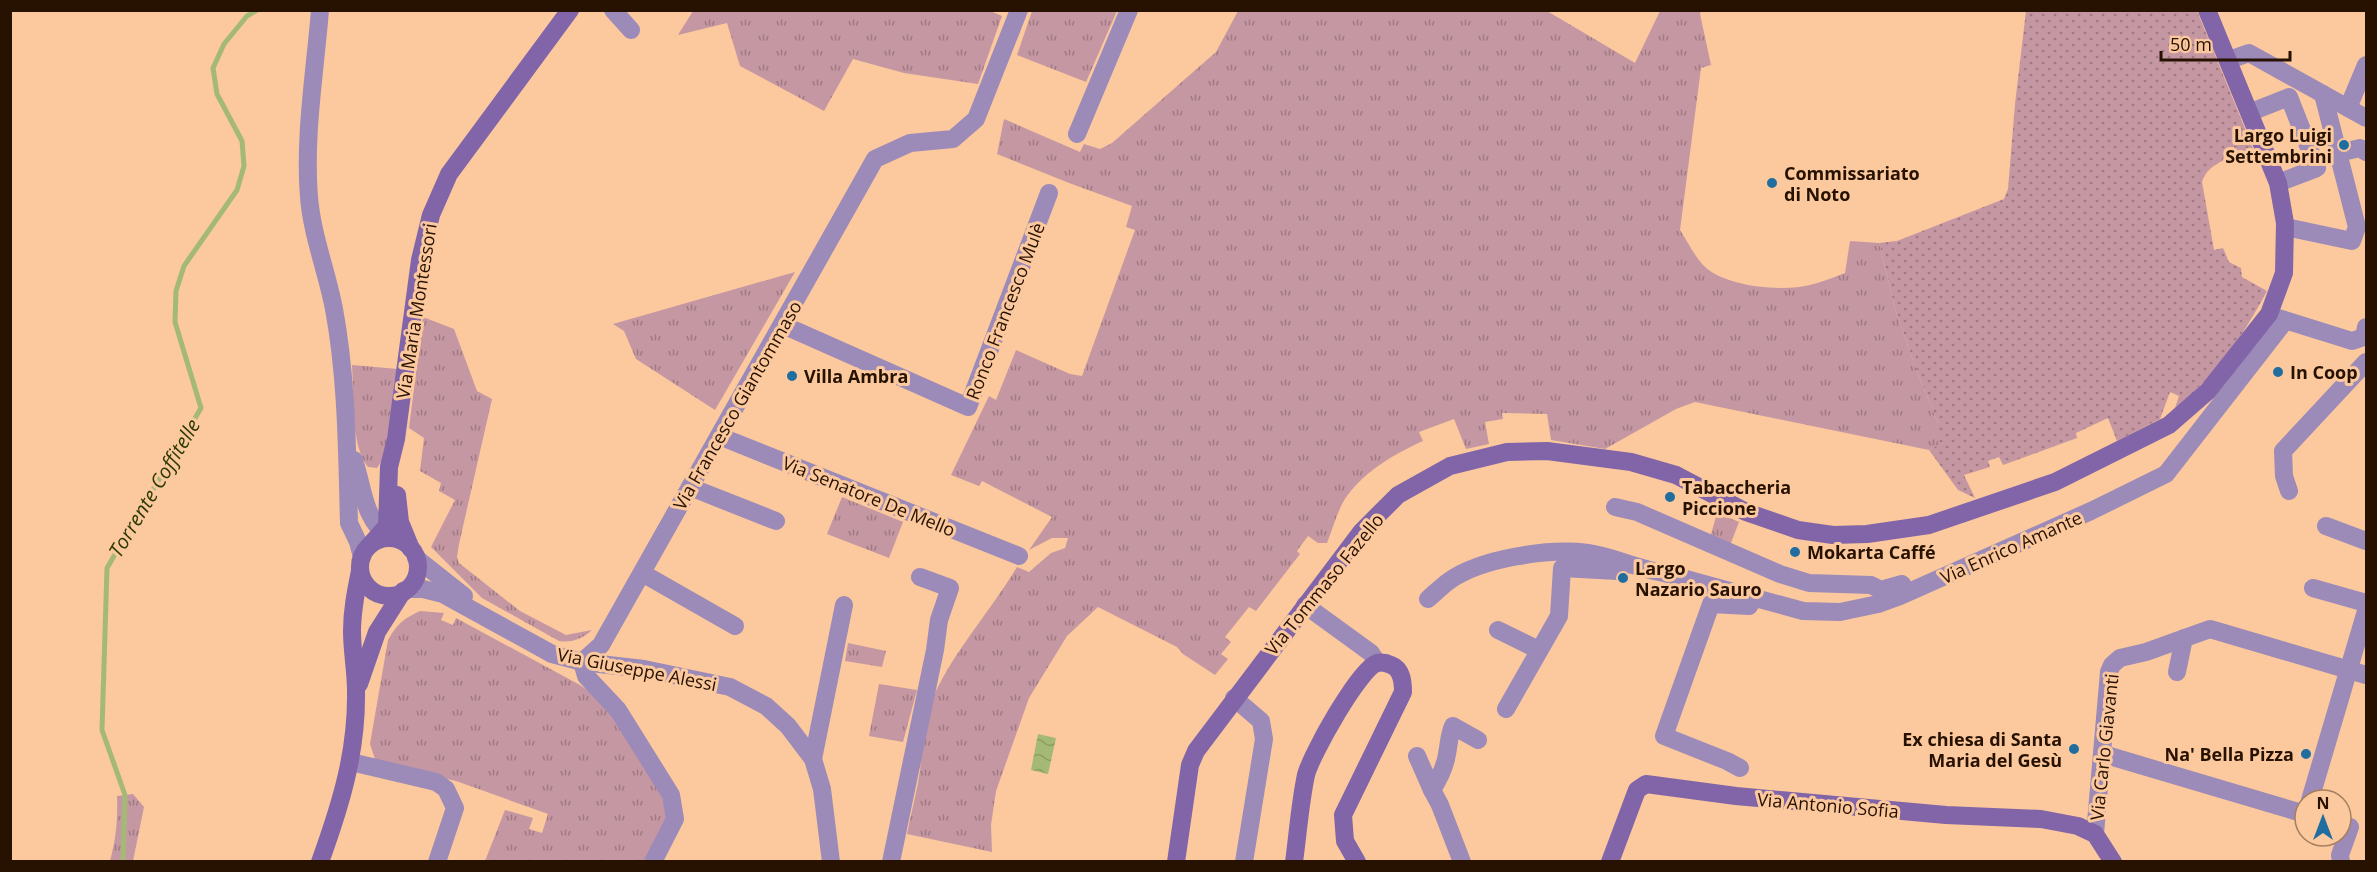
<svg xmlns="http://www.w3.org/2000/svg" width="2377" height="872" font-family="'Open Sans',sans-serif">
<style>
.grass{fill:url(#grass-tufts)}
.park{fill:url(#park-dots)}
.water{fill:url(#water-waves)}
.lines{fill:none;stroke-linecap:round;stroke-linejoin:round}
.stream{stroke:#a4b976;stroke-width:5}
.street{stroke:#9c8ab8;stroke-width:18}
.secondary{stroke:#8165a8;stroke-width:18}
.poi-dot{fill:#206da0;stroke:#fbc99d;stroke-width:2}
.labels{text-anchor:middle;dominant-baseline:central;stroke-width:6;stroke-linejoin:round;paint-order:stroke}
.poi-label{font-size:18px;font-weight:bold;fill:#271100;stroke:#fbc99d;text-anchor:start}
.street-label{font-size:18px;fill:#271100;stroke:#fbc99d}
.water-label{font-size:20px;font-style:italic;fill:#2d3905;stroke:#fbc99d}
</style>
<defs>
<pattern id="grass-tufts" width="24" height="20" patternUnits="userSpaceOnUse" patternTransform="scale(1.5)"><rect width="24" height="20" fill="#c597a2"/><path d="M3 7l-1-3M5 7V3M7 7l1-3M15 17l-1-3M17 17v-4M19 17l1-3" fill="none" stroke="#a07a82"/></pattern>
<pattern id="park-dots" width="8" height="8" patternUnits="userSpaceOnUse" patternTransform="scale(1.5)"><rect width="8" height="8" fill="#c597a2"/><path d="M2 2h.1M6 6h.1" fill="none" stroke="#a07a82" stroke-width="1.8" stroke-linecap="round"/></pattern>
<pattern id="water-waves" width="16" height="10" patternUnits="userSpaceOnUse" patternTransform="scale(1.5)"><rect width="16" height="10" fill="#a4b976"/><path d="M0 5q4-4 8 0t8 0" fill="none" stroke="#8d9e64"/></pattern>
</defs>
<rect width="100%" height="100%" fill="#fbc99d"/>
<g class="grass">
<polygon points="988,10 1002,16 978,84 904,73 853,59 824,111 740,66 727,23 678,35 693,11"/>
<polygon points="1032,11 1117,11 1086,82 1017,55"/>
<path d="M 1238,11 L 1547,11 L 1635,63 L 1660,11 L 1701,11 L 1700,14 L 1711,65 L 1701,68 L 1680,230 C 1687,241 1694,255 1703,265 C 1724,287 1782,292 1810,285 C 1822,282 1834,277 1845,273 L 1850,241 L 1879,243 L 1896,312 L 1915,366 L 1938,423 L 1938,445 L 1929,450 L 1695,402 L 1676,409 L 1605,449 L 1551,440 L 1547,414 L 1502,413 L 1503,419 L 1485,422 L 1489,444 L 1466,449 L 1454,419 L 1419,432 L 1423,441 C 1396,453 1365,471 1347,496 C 1338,508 1333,528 1327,543 L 1318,543 L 1308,536 L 1297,551 L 1300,554 L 1256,611 L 1249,607 L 1225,637 L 1231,642 L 1221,654 L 1228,659 L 1215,675 L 1183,654 L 1177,647 L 1098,607 L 1067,636 L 1029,698 L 996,791 L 991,825 L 992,852 L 907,834 C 911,813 917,792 920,771 C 922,750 921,727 929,707 C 949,656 988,615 1017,567 L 1029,572 L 1051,553 L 1065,548 L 1068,538 L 1052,538 L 1029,550 L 1052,517 L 982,481 L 979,486 L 951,475 L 989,396 L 996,400 L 1016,350 L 1070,374 L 1082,376 L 1135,230 L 1126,227 L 1132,206 L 1069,183 L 997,154 L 1004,119 L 1080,152 L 1084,144 L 1100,149 L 1112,143 L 1216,52 Z"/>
<polygon points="795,272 715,410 636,359 624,331 613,324"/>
<path d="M 423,317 L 454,329 L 477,391 L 492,399 L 459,544 L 457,557 L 459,563 L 520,611 L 566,635 L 592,630 C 582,639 572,643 559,641 L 482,598 L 431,547 L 455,500 L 439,491 L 441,483 L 420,471 L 424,438 L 409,428 Z"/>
<path d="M 352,365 L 398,369 L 384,458 L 377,468 L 368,467 C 350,445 354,392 352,365 Z"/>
<polygon points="842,497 903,522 889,558 827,534"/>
<polygon points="1717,513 1739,522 1729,548 1710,538"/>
<path d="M 420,611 L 444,613 L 441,620 L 453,625 L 456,618 L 580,685 L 597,697 L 614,715 L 668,807 L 670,817 L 648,861 L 485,861 L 505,810 L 533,818 L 529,829 L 542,833 L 548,814 L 456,781 L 395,767 L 375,759 L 370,744 L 388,640 C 396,625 404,618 420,611 Z"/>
<polygon points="848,643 886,651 882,667 845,661"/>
<polygon points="879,684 917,690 903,742 869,736"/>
<path d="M 133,794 L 144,807 L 133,861 L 110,861 C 116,840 118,818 117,796 Z"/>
</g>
<path class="park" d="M 2026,11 L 2197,11 L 2253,148 C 2236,157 2208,161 2202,182 L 2214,250 L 2223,248 L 2229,262 L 2241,268 L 2242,277 L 2267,291 C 2243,335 2216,377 2175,408 L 2179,396 L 2170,392 L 2160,419 L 2117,441 L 2108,418 L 2076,433 L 2077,438 L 2003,465 L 1999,457 L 1988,461 L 1990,467 L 1964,475 L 1975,498 L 1958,490 L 1929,450 L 1938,445 L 1938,423 L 1915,366 L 1896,312 L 1879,243 L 1897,241 L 2004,199 L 2008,189 L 2015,104 Z"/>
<polygon class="water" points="1038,734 1056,738 1048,774 1031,770"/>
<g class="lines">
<polyline class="stream" points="123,862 125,795 102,730 107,568 201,408 175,322 176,291 184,266 237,190 244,166 242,141 217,94 213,68 224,44 247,16 257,10"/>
<g class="street">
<path d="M 320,10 C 315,72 304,136 309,197 C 312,235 327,272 334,309 C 347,379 347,452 349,523 L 358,542 L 362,557"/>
<polyline points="613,10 631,30"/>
<polyline points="2229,60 2249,53 2366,118"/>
<polyline points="2348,108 2366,65"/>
<polyline points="2251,112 2289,97 2317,168 2278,183"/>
<polyline points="1077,134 1129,10"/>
<polyline points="2338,153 2360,148 2366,152"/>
<polyline points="2286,227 2352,241 2357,227 2323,94"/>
<polyline points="2275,317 2352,341 2364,337 2366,327"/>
<polyline points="783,325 968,407 1049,193"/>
<polyline points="719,436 1019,556"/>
<path d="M 354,460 C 364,490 363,519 390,538"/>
<polyline points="690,487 776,521"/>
<polyline points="2289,491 2284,476 2283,451 2366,362"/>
<polyline points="1615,507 1637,512 1780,574 1809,583 1871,585 1881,590 1902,584"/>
<polyline points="2326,526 2366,541"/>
<polyline points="416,558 464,596"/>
<polyline points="642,573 735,626"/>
<polyline points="2313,588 2366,603"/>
<polyline points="407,589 423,589 443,594 552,654 582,662 644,669 730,687 766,706 788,726 813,759 822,789 831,862"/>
<path d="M 1428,599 C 1435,593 1442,586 1449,581 C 1481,558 1549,548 1588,553 C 1614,557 1638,569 1664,573 L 1803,611 L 1840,612 L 1878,604 L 1900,596 L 2091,511 L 2166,474 L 2285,321"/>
<polyline points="1305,605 1371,653 1377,663"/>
<polyline points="1498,630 1539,650"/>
<polyline points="2177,672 2184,638"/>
<polyline points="1234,698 1261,721 1264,739 1244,862"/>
<polyline points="1506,709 1559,616 1562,568 1617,571 1625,565"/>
<polyline points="2103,754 2305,814"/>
<polyline points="1417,756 1432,790"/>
<polyline points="813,759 844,605"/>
<polyline points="351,762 436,782 446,789 455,808 437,862"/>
<polyline points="1740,768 1727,761 1664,736 1711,604 1749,606 1751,603"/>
<polyline points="2310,800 2366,611"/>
<polyline points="2095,834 2109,672 2112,665 2120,658 2146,652 2210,629 2366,675"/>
<polyline points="653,862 675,819 671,795 618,710 586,676 582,662 601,645 875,159 910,143 953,139 976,119 1019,10"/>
<polyline points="891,862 935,650 939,620 950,588 920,577"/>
<path d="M 1462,862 L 1440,805 L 1432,790 C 1439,779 1445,767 1447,754 C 1449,744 1449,735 1453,726 L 1478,740"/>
<polyline points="2341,862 2340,855 2350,827"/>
</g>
<g class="secondary">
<polyline points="397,495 400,522 411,549"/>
<circle cx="389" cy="567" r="29"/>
<polyline points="370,545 387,526 389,467 396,439 420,260 431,215 449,174 570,10"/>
<polyline points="359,684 377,632 403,591"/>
<path d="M 320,862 C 341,804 357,752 356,691 C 356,671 352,651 352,631 C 352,610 356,591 360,571"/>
<polyline points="1176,862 1190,765 1196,751 1362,531 1398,495 1450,466 1507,452 1547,451 1631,462 1676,475 1746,512 1798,530 1833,535 1867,534 1929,525 2055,482 2169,425 2208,391 2269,314 2284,273 2285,223 2278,183 2207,10"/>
<path d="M 1294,862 C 1298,833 1300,803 1306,775 C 1311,755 1359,669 1377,663 C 1381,662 1387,663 1391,665 C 1402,669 1403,682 1403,692 L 1343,815 L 1345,841 L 1357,862"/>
<polyline points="1610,862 1637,790 1646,784 1736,796 1946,815 2041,819 2078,826 2095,834 2113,862"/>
</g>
</g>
<g class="poi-dot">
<circle cx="2344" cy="145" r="6"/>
<circle cx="1772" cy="183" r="6"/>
<circle cx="2278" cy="372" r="6"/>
<circle cx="792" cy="376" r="6"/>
<circle cx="1670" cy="497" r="6"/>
<circle cx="1795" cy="552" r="6"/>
<circle cx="1623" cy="578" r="6"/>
<circle cx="2074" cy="749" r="6"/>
<circle cx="2306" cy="754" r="6"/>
</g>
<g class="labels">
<g class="poi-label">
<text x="2332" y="135" text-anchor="end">Largo Luigi<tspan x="2332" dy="21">Settembrini</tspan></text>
<text x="1784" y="173">Commissariato<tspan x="1784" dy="21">di Noto</tspan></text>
<text x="2290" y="372">In Coop</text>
<text x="804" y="376">Villa Ambra</text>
<text x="1682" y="487">Tabaccheria<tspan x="1682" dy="21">Piccione</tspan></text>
<text x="1807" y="552">Mokarta Caffé</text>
<text x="1635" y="568">Largo<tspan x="1635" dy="21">Nazario Sauro</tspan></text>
<text x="2062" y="739" text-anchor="end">Ex chiesa di Santa<tspan x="2062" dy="21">Maria del Gesù</tspan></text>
<text x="2294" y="754" text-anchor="end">Na' Bella Pizza</text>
</g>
<g class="street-label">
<text transform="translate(416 311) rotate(-81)">Via Maria Montessori</text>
<text transform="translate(1005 311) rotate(-69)">Ronco Francesco Mulè</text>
<text transform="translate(737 405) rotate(-60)">Via Francesco Giantommaso</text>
<text transform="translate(869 496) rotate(22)">Via Senatore De Mello</text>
<text transform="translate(2011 547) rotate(-24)">Via Enrico Amante</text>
<text transform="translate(1324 584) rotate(-51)">Via Tommaso Fazello</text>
<text transform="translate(637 669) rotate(11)">Via Giuseppe Alessi</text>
<text transform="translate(2104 747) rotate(-84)">Via Carlo Giavanti</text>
<text transform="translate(1828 805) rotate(5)">Via Antonio Sofia</text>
</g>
<g class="water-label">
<text transform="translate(154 488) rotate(-59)">Torrente Coffitelle</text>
</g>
</g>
<rect width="2377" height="872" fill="none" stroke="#271100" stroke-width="24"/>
<g transform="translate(2323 818)"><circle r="28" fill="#fbc99d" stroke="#a67f5e" stroke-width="1.5"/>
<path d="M0-4.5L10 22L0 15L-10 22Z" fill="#206da0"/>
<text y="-9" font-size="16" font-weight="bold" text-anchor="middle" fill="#271100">N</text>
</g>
<path d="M2161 51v9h129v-9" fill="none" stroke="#271100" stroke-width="3"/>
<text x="2170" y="51" font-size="18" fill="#271100" stroke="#fbc99d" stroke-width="4.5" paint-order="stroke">50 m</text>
</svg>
